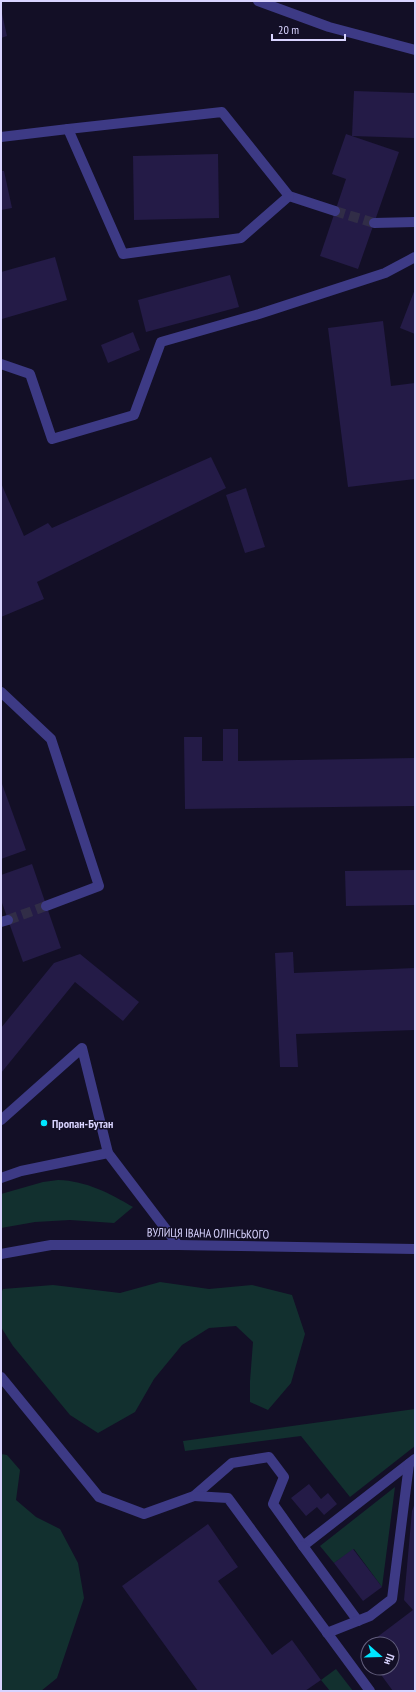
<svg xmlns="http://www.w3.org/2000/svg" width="416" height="1692" font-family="'PT Sans Narrow',sans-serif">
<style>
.green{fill:#12302f}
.building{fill:#241b47}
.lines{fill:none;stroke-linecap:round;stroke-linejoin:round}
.minor-tunnel{stroke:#312d47;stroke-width:10;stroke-dasharray:10 5;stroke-linecap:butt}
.minor{stroke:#3d3a85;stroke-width:10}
.poi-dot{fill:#00e5ff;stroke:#130f26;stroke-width:1.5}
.labels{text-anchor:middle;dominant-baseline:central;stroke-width:3;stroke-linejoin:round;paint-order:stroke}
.poi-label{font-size:12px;font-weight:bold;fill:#d9d4ff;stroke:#130f26;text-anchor:start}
.street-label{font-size:12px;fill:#d9d4ff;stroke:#130f26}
</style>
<rect width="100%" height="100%" fill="#130f26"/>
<g class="green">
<path d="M 58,1180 C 87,1181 109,1193 133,1207 L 114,1223 L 70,1220 L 35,1222 L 1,1228 L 1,1194 L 43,1182 Z"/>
<polygon points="160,1282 209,1289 252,1285 292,1295 305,1334 291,1383 268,1410 250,1402 250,1381 253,1342 236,1326 209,1328 182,1345 154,1379 135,1412 98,1433 70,1415 13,1346 1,1327 1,1293 3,1289 53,1285 120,1293"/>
<polygon points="415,1409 415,1446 350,1497 301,1436 185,1451 183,1441"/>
<polygon points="1,1454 7,1455 20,1470 16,1500 36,1517 60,1529 78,1563 84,1598 57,1678 41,1691 1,1691"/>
<polygon points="395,1487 382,1587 354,1549 334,1563 320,1546"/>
<polygon points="336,1669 353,1691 330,1691 321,1680"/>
</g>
<g class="building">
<polygon points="1,9 7,36 1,38"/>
<polygon points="354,91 415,93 415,138 352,136"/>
<polygon points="346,134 399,152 358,269 320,256 346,179 332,174"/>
<polygon points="218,154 219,218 134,220 133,156"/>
<polygon points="1,171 4,171 12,208 1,210"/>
<polygon points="55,257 67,300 2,319 1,272"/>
<polygon points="230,275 239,307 146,332 138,300"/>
<polygon points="415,289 415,334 400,328"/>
<polygon points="383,321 391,386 415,383 415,479 348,487 328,328"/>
<polygon points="133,332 140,350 108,363 101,345"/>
<polygon points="211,457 226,488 37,582 44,599 1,617 1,483 24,536 48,523 52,528"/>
<polygon points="246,488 265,547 245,553 226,495"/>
<polygon points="223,729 238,729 238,761 415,758 415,806 185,809 184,737 202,737 202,761 223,761"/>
<polygon points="1,781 26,850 1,859"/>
<polygon points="32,864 61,948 23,962 1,900 1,875"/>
<polygon points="415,870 415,905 346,906 345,871"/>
<polygon points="293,952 294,973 415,968 415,1030 296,1034 298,1067 280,1067 275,953"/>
<polygon points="80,954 139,1002 123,1021 75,982 1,1073 1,1028 54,963"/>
<polygon points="309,1484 321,1499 328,1493 337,1504 324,1515 317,1507 306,1516 291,1498"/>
<polygon points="415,1503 415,1690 393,1691 376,1668 392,1668 392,1644 368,1644 413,1610 404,1600 412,1511"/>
<polygon points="208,1524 238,1567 218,1581 272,1655 292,1640 321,1680 305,1691 198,1691 122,1586"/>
<polygon points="353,1549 382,1587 363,1601 334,1563"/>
<polygon points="368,1644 368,1657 362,1649"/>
</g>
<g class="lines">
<g class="minor-tunnel">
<polyline points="335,211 374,223"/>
<polyline points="8,920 46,906"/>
</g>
<g class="minor">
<polyline points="258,1 329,27 415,50"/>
<polyline points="68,129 222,112 289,196 335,211"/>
<polyline points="1,137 68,129 123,254 241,238 289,196"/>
<polyline points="374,223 415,222"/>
<polyline points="1,364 30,374 52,439 134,415 161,342 259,314 385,273 415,257"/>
<polyline points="1,692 51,739 99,886 46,906"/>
<polyline points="1,922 8,920"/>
<polyline points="1,1120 82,1048 108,1153 178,1245"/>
<polyline points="1,1178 21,1171 108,1153"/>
<polyline points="1,1254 51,1245 178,1245 415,1249"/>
<polyline points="1,1377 99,1497 144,1514 194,1496 232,1463 269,1457 284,1477 273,1504 303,1546 415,1459"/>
<polyline points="194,1496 228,1498 370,1691"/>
<polyline points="303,1546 358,1621"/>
<polyline points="327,1633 370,1616 392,1599 409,1464"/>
</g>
</g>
<circle class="poi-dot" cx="44" cy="1123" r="4"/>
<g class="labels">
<g class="poi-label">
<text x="52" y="1123">Пропан-Бутан</text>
</g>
<g class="street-label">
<text transform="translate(208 1233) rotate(1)">ВУЛИЦЯ ІВАНА ОЛІНСЬКОГО</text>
</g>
</g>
<rect width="416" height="1692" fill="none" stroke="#d9d4ff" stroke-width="4"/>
<g transform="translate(380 1656) rotate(110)"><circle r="19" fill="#130f26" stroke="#625e7d"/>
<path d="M0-3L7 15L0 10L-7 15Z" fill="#00e5ff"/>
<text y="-6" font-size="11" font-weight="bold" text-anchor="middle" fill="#d9d4ff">Пн</text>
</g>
<path d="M272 34v6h73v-6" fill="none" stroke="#d9d4ff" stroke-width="2"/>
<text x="278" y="34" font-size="12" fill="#d9d4ff" stroke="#130f26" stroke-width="3" paint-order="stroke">20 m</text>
</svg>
